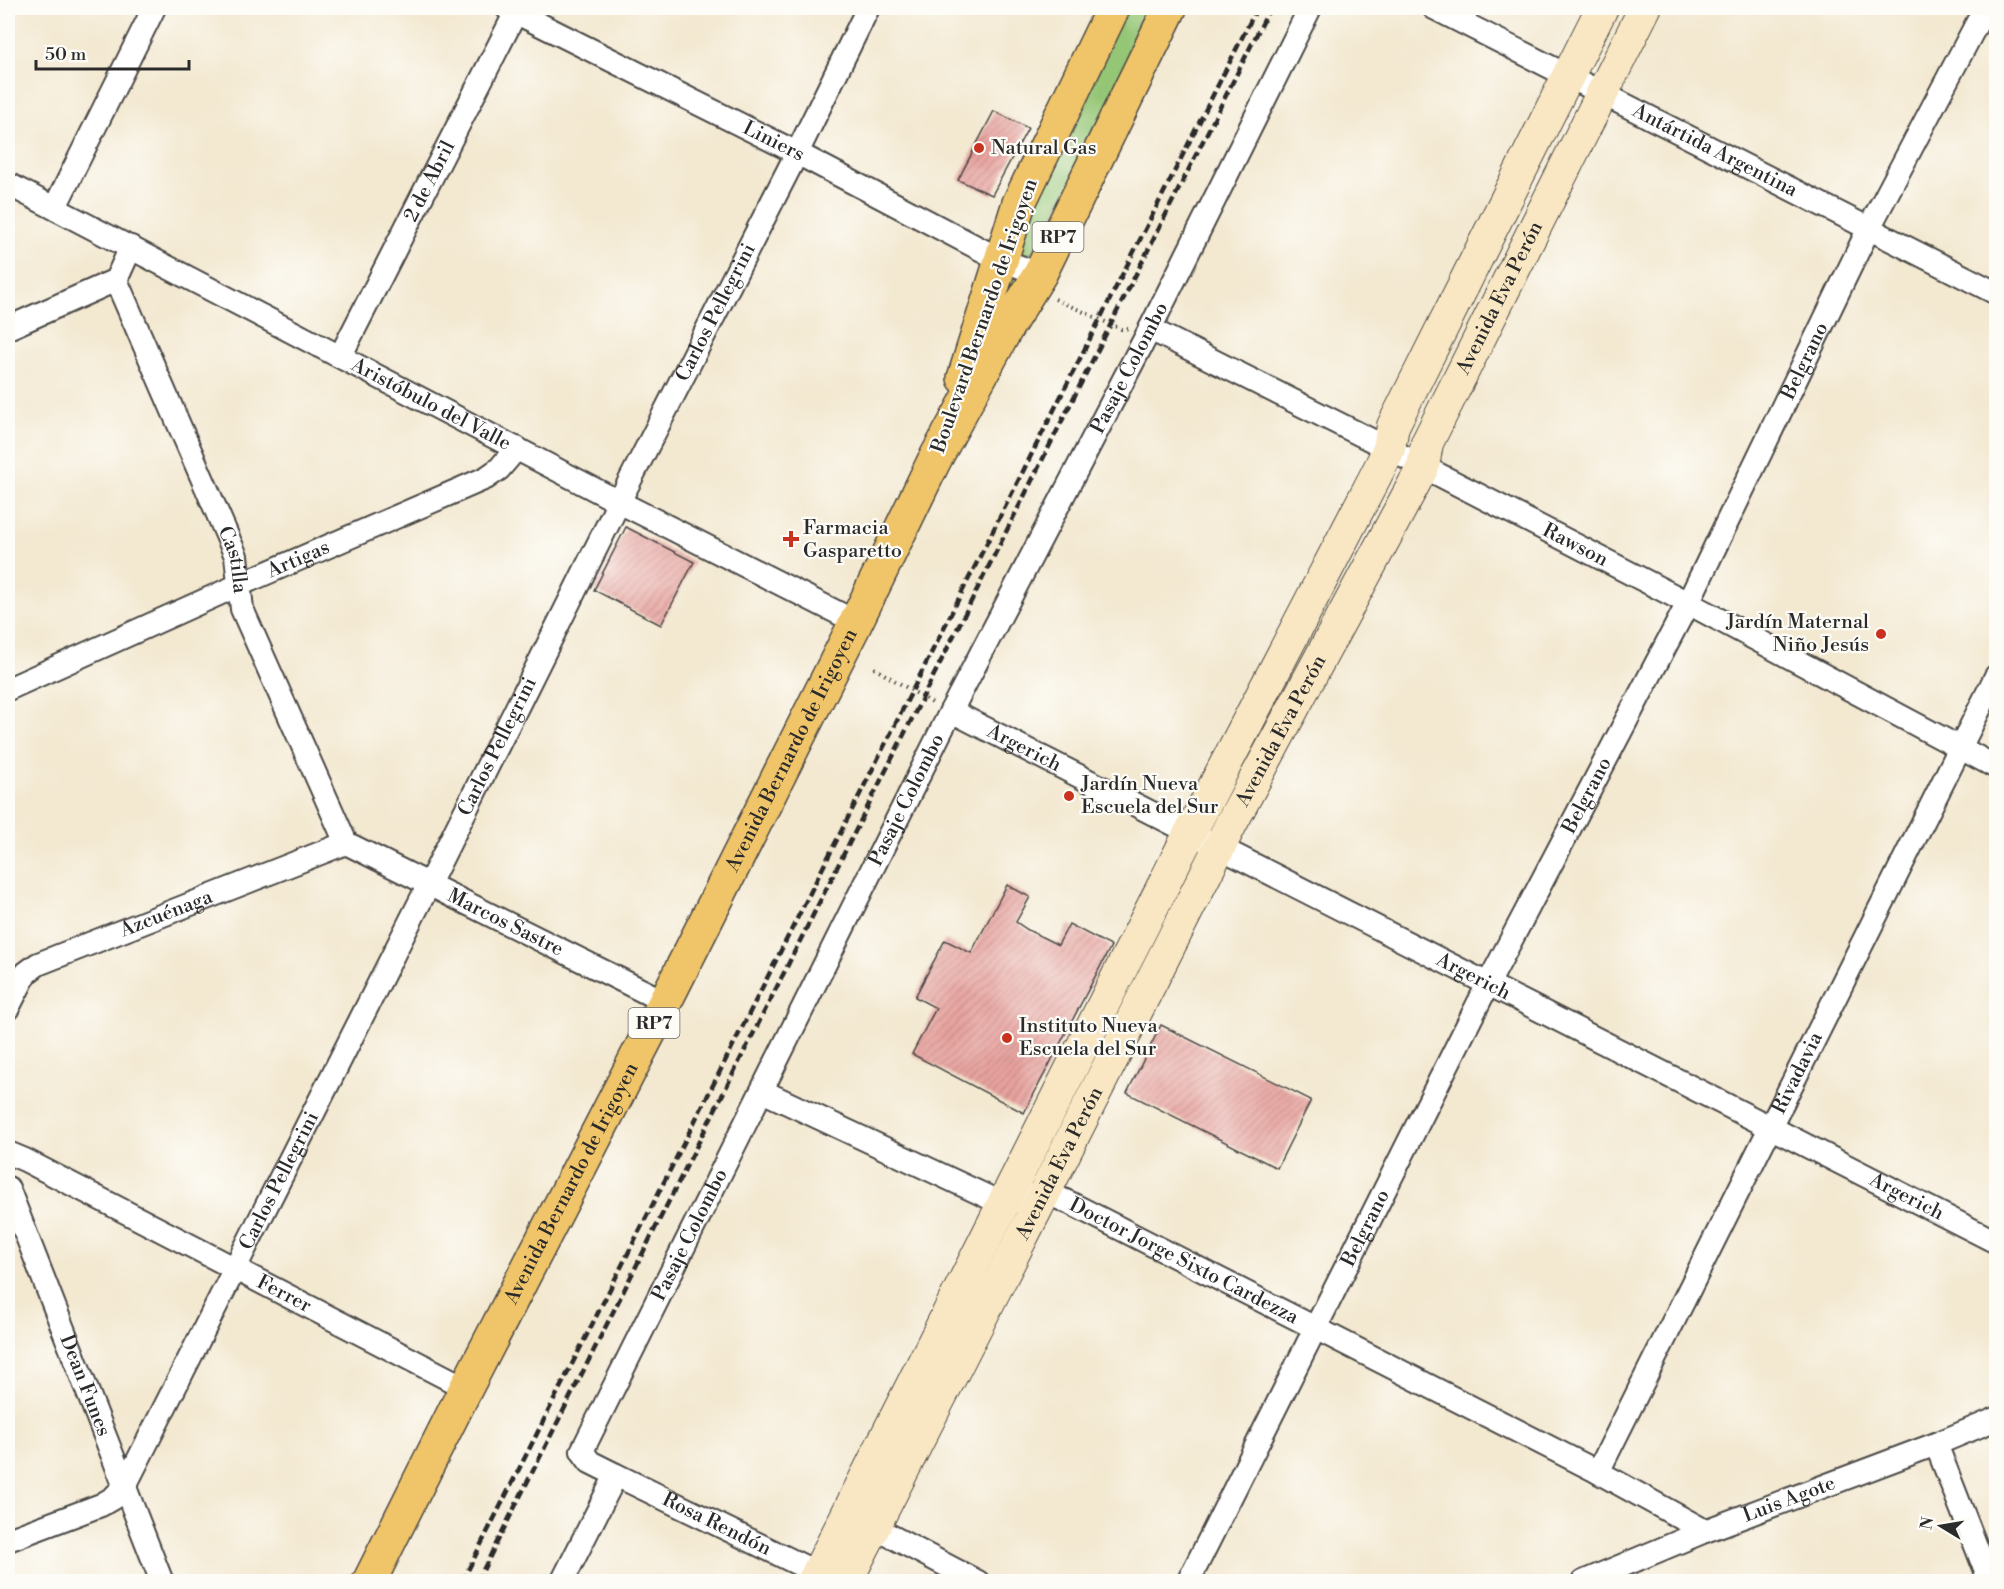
<svg xmlns="http://www.w3.org/2000/svg" width="2004" height="1589" font-family="'Libre Bodoni',serif">
<style>
.green{fill:#95c676;stroke:#607850;stroke-width:1.5}
.building{fill:url(#building-hatch)}
.lines{fill:none;stroke-linecap:round;stroke-linejoin:round}
.street-casing{stroke:#494744;stroke-width:26}
.secondary-casing{stroke:#494744;stroke-width:34}
.primary-casing{stroke:#494744;stroke-width:36}
.path{stroke:#494744;stroke-width:4;stroke-dasharray:1.5 4.5;stroke-linecap:butt}
.street{stroke:#fff;stroke-width:22}
.secondary{stroke:#f9e7c3;stroke-width:32}
.primary{stroke:#f0c469;stroke-width:33}
.rail{stroke:#2b2b2b;stroke-width:4.5;stroke-dasharray:9 4.5;stroke-linecap:butt}
.poi-dot{fill:#c8321e;stroke:#fdfcf7;stroke-width:2}
.labels{text-anchor:middle;dominant-baseline:central;stroke-width:4.5;stroke-linejoin:round;paint-order:stroke}
.shield{fill:#fdfcf7;stroke:#6a6a68;stroke-width:1.5}
.shield-label{font-size:18px;font-weight:bold;fill:#2b2b2b}
.street-label{font-size:20px;fill:#2b2b2b;stroke:#fdfcf7}
.poi-label{font-size:20px;fill:#2b2b2b;stroke:#fdfcf7;text-anchor:start}
</style>
<defs>
<pattern id="building-hatch" width="6" height="6" patternUnits="userSpaceOnUse" patternTransform="scale(1.5)"><rect width="6" height="6" fill="#e9a39f"/><path d="M-1 1l2-2M0 6l6-6M5 7l2-2" fill="none" stroke="#bd8582"/></pattern>
</defs>
<rect width="100%" height="100%" fill="#fdfcf7"/>
<filter id="ink" filterUnits="userSpaceOnUse"><feTurbulence type="fractalNoise" baseFrequency=".0167" numOctaves="2"/><feDisplacementMap in="SourceGraphic" scale="12" xChannelSelector="R" yChannelSelector="G"/><feConvolveMatrix kernelMatrix="1 2 1 2 8 2 1 2 1" color-interpolation-filters="sRGB"/></filter>
<filter id="wash" filterUnits="userSpaceOnUse"><feTurbulence type="fractalNoise" baseFrequency=".008" numOctaves="4" result="noise"/><feDisplacementMap in="SourceGraphic" scale="24" xChannelSelector="R" yChannelSelector="G"/><feGaussianBlur stdDeviation="1.35" result="paint"/><feColorMatrix in="noise" values="0 0 0 0 0 0 0 0 0 0 0 0 0 0 0 0 0 1.4 0 .05"/><feComposite in="paint" operator="in"/></filter>
<g filter="url(#wash)">
<rect width="100%" height="100%" fill="#f3e8d0"/>
<polygon class="green" points="1113,8 1170,8 964,375"/>
<g id="blocks">
<g class="building">
<polygon points="994,111 1028,128 992,195 958,180"/>
<polygon points="626,527 694,562 661,625 594,590"/>
<polygon points="1007,885 1030,897 1016,922 1028,930 1058,945 1069,924 1111,946 1024,1113 912,1054 936,1008 915,997 945,940 971,953"/>
<polygon points="1161,1025 1311,1100 1277,1168 1127,1093"/>
</g>
</g>
</g>
<g filter="url(#ink)">
<use href="#blocks" fill-opacity="0" stroke="#494744" stroke-width="1.5"/>
<g class="lines">
<defs>
<g id="street">
<path id="s1" d="M 507,8 L 797,153 L 1001,260 L 1040,274"/>
<path id="s2" d="M 1434,8 L 1996,293"/>
<path id="s3" d="M 8,184 L 619,502 L 856,622"/>
<polyline points="55,207 154,8"/>
<path id="s4" d="M 116,280 L 236,556 L 242,609 L 346,843"/>
<polyline points="8,328 116,280 131,247"/>
<path id="s5" d="M 1150,329 L 1389,449 L 1688,603 L 1996,767"/>
<path id="s6" d="M 341,355 L 518,8"/>
<path id="s7" d="M 8,689 L 241,584 L 486,478 L 499,469 L 517,448"/>
<path id="s8" d="M 951,711 L 1996,1242"/>
<path id="s9" d="M 346,843 L 665,1002"/>
<path id="s10" d="M 8,1008 L 26,973 L 38,964 L 346,843"/>
<path id="s11" d="M 762,1091 L 1003,1204 L 1045,1192 L 1070,1203 L 1598,1472 L 1705,1531"/>
<path id="s12" d="M 8,1153 L 25,1160 L 466,1388"/>
<path id="s13" d="M 8,1188 L 162,1582"/>
<polyline points="1936,1444 1990,1582"/>
<path id="s14" d="M 1598,1472 L 1996,676"/>
<path id="s15" d="M 616,1475 L 817,1573"/>
<polyline points="862,1521 978,1582"/>
<path id="s16" d="M 8,1540 L 101,1505 L 113,1498 L 125,1486 L 429,884 L 619,502 L 797,153 L 868,8"/>
<path id="s17" d="M 562,1582 L 616,1475 L 590,1462 L 582,1451 L 951,711 L 1150,329 L 1310,8"/>
<path id="s18" d="M 1188,1582 L 1488,984 L 1688,603 L 1869,228 L 1985,8"/>
<path id="s19" d="M 1583,1582 L 1705,1531 L 1936,1444 L 1996,1419"/>
</g>
<g id="secondary">
<polyline points="813,1582 1177,858 1375,477 1389,449 1393,426 1602,8"/>
<path id="s20" d="M 846,1582 L 1045,1192 L 1231,824 L 1423,467 L 1427,443 L 1645,8"/>
</g>
<g id="primary">
<polyline points="964,378 1019,203 1113,8"/>
<path id="s21" d="M 369,1582 L 466,1388 L 665,1002 L 856,622 L 934,461 L 1007,327 L 1040,274 L 1170,8"/>
</g>
</defs>
<use href="#street" class="street-casing"/>
<use href="#secondary" class="secondary-casing"/>
<use href="#primary" class="primary-casing"/>
<g class="path">
<polyline points="1055,299 1121,329 1128,329"/>
<polyline points="874,668 934,704"/>
</g>
<use href="#street" class="street"/>
<use href="#secondary" class="secondary"/>
<use href="#primary" class="primary"/>
<g class="rail">
<polyline points="462,1582 1257,8"/>
<polyline points="477,1582 1270,8"/>
</g>
</g>
</g>
<g class="poi-dot">
<circle cx="979" cy="148" r="6"/>
<path d="M788 530h6v6h6v6h-6v6h-6v-6h-6v-6h6z"/>
<circle cx="1881" cy="634" r="6"/>
<circle cx="1069" cy="796" r="6"/>
<circle cx="1007" cy="1038" r="6"/>
</g>
<g class="labels">
<g class="shield">
<rect x="1032.5" y="222" width="51" height="30" rx="4.5"/>
<rect x="628.5" y="1008" width="51" height="30" rx="4.5"/>
</g>
<g class="shield-label">
<text x="1058" y="237">RP7</text>
<text x="654" y="1023">RP7</text>
</g>
<g class="street-label">
<text stroke="none"><textPath href="#s1" startOffset="298">Liniers</textPath></text>
<text stroke="none"><textPath href="#s2" startOffset="315">Antártida Argentina</textPath></text>
<text stroke="none"><textPath href="#s6" startOffset="195">2 de Abril</textPath></text>
<text stroke="none"><textPath href="#s20" startOffset="1442">Avenida Eva Perón</textPath></text>
<text stroke="none"><textPath href="#s16" startOffset="1444">Carlos Pellegrini</textPath></text>
<text transform="translate(985 316) rotate(-71)">Boulevard Bernardo de Irigoyen</text>
<text stroke="none"><textPath href="#s18" startOffset="1368">Belgrano</textPath></text>
<text stroke="none"><textPath href="#s17" startOffset="1376">Pasaje Colombo</textPath></text>
<text stroke="none"><textPath href="#s3" startOffset="477">Aristóbulo del Valle</textPath></text>
<text stroke="none"><textPath href="#s5" startOffset="477">Rawson</textPath></text>
<text stroke="none"><textPath href="#s7" startOffset="318">Artigas</textPath></text>
<text stroke="none"><textPath href="#s4" startOffset="304">Castilla</textPath></text>
<text stroke="none"><textPath href="#s20" startOffset="956">Avenida Eva Perón</textPath></text>
<text stroke="none"><textPath href="#s16" startOffset="958">Carlos Pellegrini</textPath></text>
<text stroke="none"><textPath href="#s8" startOffset="82">Argerich</textPath></text>
<text stroke="none"><textPath href="#s21" startOffset="933">Avenida Bernardo de Irigoyen</textPath></text>
<text stroke="none"><textPath href="#s18" startOffset="882">Belgrano</textPath></text>
<text stroke="none"><textPath href="#s17" startOffset="890">Pasaje Colombo</textPath></text>
<text stroke="none"><textPath href="#s10" startOffset="192">Azcuénaga</textPath></text>
<text stroke="none"><textPath href="#s9" startOffset="178">Marcos Sastre</textPath></text>
<text stroke="none"><textPath href="#s8" startOffset="586">Argerich</textPath></text>
<text stroke="none"><textPath href="#s14" startOffset="446">Rivadavia</textPath></text>
<text stroke="none"><textPath href="#s20" startOffset="470">Avenida Eva Perón</textPath></text>
<text stroke="none"><textPath href="#s16" startOffset="472">Carlos Pellegrini</textPath></text>
<text stroke="none"><textPath href="#s21" startOffset="447">Avenida Bernardo de Irigoyen</textPath></text>
<text stroke="none"><textPath href="#s8" startOffset="1072">Argerich</textPath></text>
<text stroke="none"><textPath href="#s18" startOffset="396">Belgrano</textPath></text>
<text stroke="none"><textPath href="#s17" startOffset="404">Pasaje Colombo</textPath></text>
<text stroke="none"><textPath href="#s11" startOffset="465">Doctor Jorge Sixto Cardezza</textPath></text>
<text stroke="none"><textPath href="#s12" startOffset="310">Ferrer</textPath></text>
<text stroke="none"><textPath href="#s13" startOffset="212">Dean Funes</textPath></text>
<text stroke="none"><textPath href="#s19" startOffset="222">Luis Agote</textPath></text>
<text stroke="none"><textPath href="#s15" startOffset="112">Rosa Rendón</textPath></text>
</g>
<g class="poi-label">
<text x="991" y="148">Natural Gas</text>
<text x="803" y="528">Farmacia<tspan x="803" dy="23">Gasparetto</tspan></text>
<text x="1869" y="622" text-anchor="end">Jardín Maternal<tspan x="1869" dy="23">Niño Jesús</tspan></text>
<text x="1081" y="784">Jardín Nueva<tspan x="1081" dy="23">Escuela del Sur</tspan></text>
<text x="1019" y="1026">Instituto Nueva<tspan x="1019" dy="23">Escuela del Sur</tspan></text>
</g>
</g>
<rect width="2004" height="1589" fill="none" stroke="#fdfcf7" stroke-width="30"/>
<g transform="translate(1941 1526) rotate(281)" stroke="#fdfcf7" stroke-width="4.5" paint-order="stroke">
<path d="M0-4.5L10 22L0 15L-10 22Z" fill="#2b2b2b"/>
<text y="-9" font-size="16" font-weight="bold" text-anchor="middle" fill="#2b2b2b">N</text>
</g>
<path d="M36 60v9h153v-9" fill="none" stroke="#2b2b2b" stroke-width="3"/>
<text x="45" y="60" font-size="18" fill="#2b2b2b" stroke="#fdfcf7" stroke-width="4.5" paint-order="stroke">50 m</text>
</svg>
